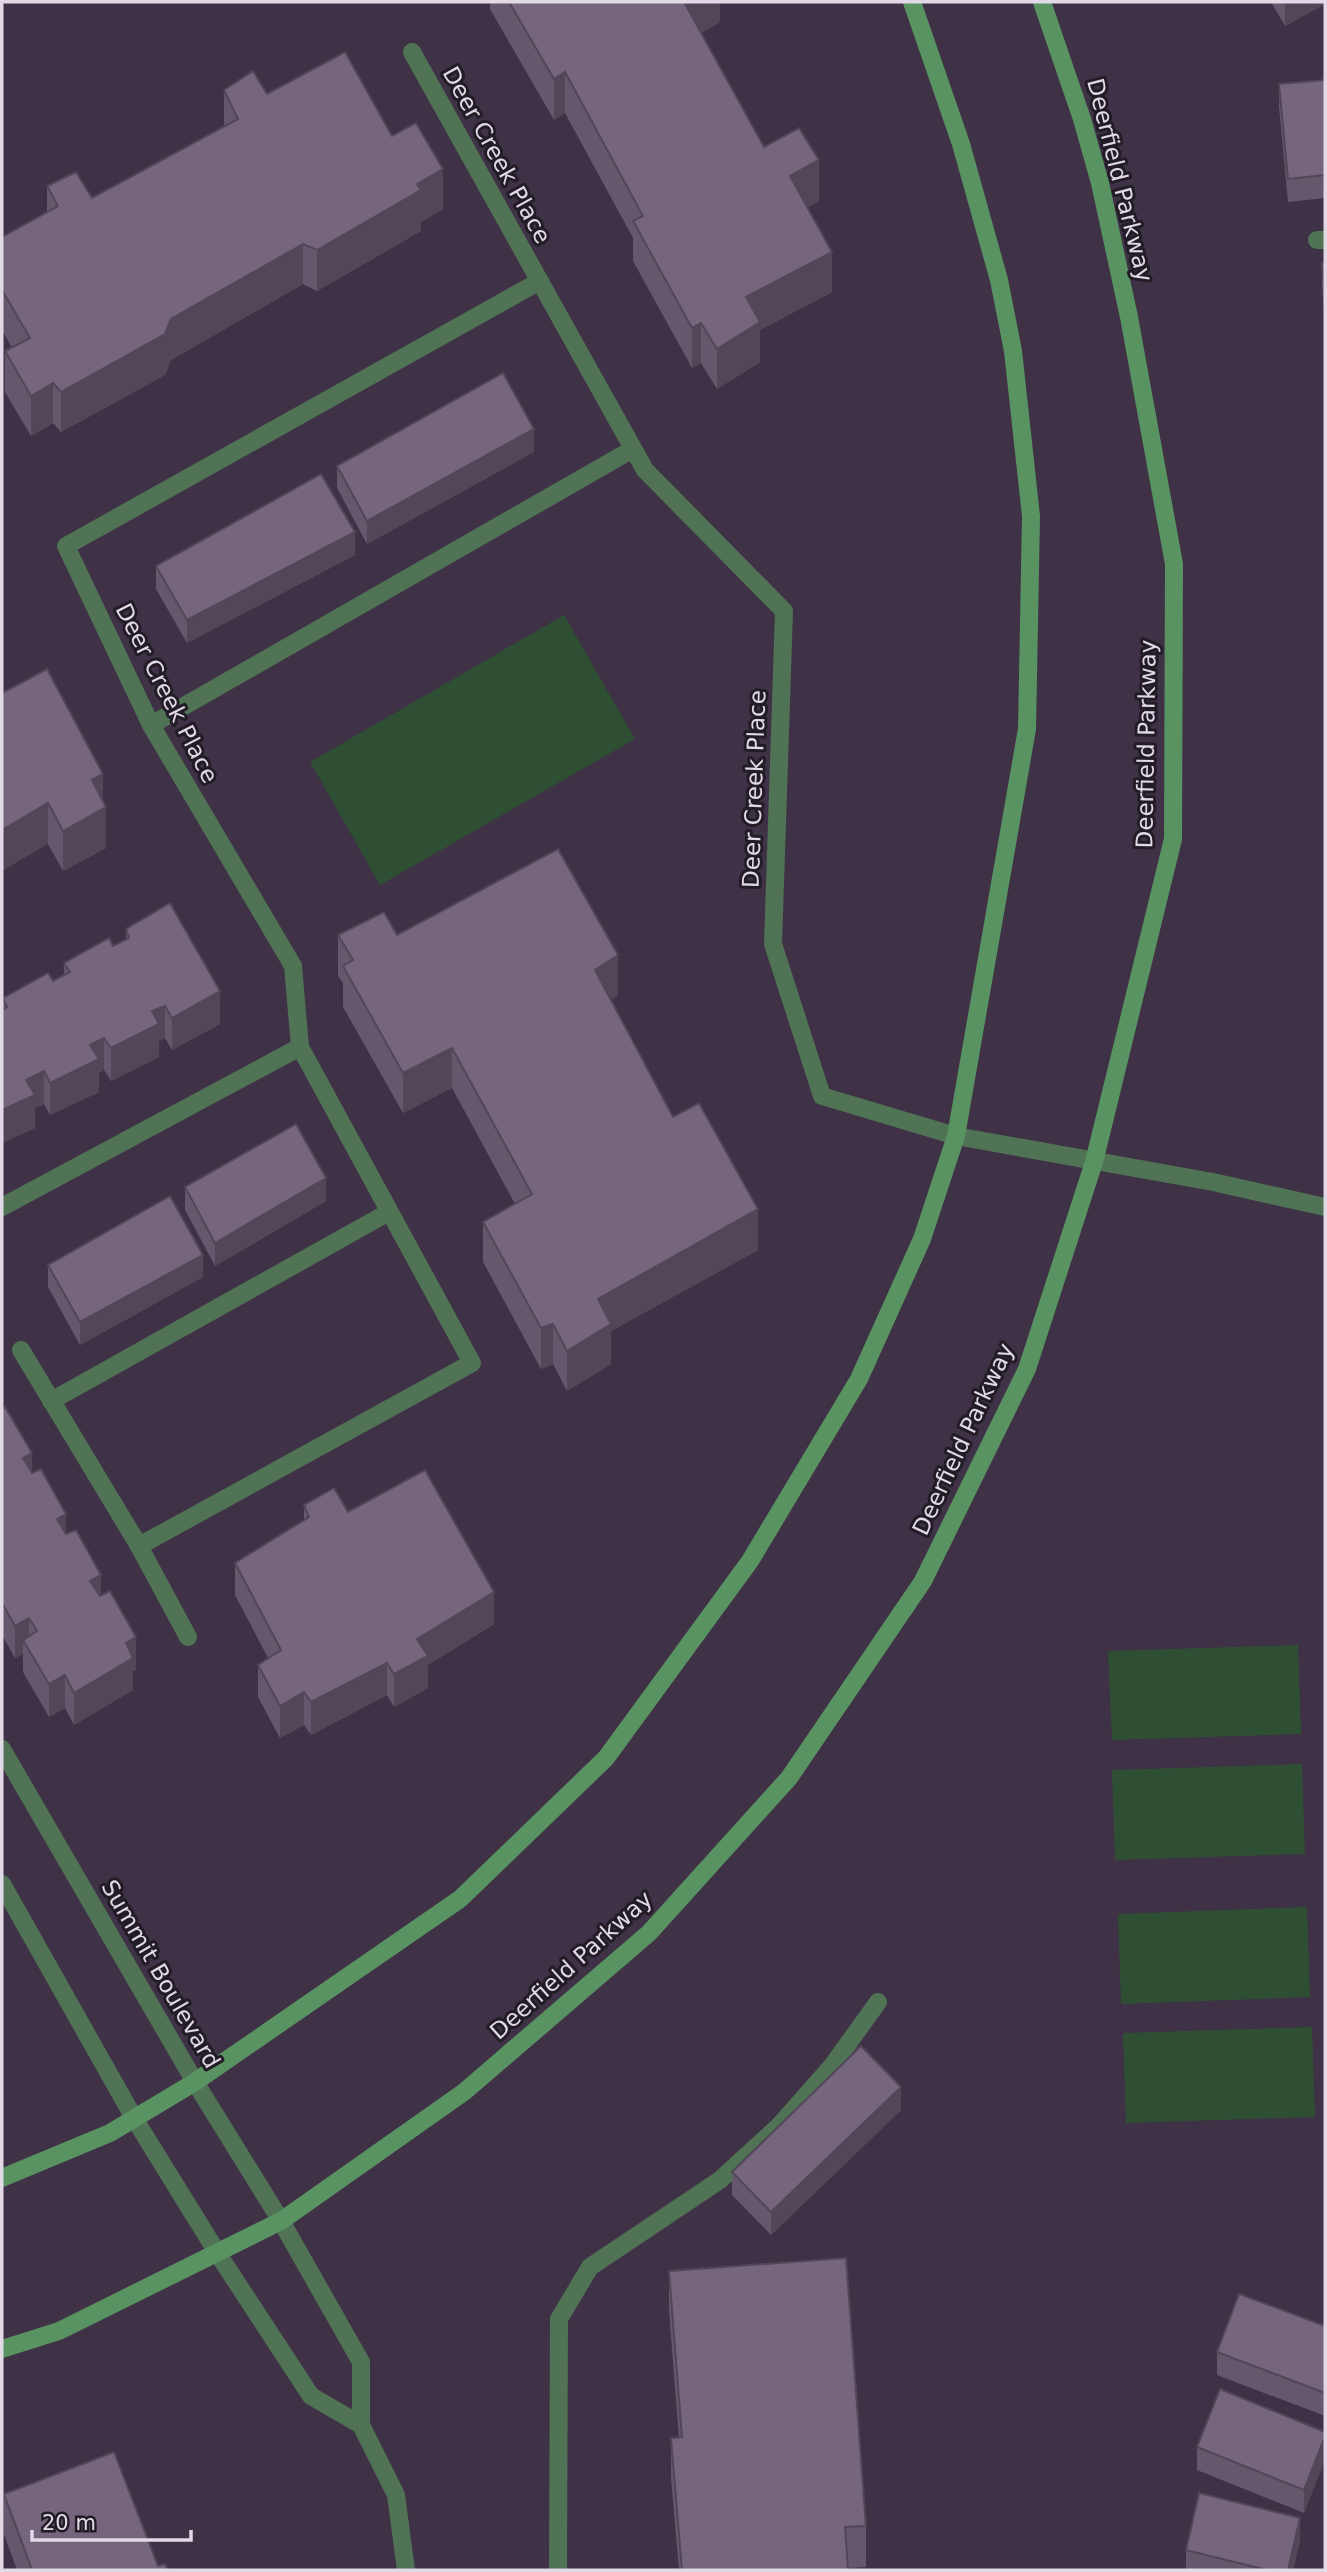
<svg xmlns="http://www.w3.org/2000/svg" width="1327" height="2572" font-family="'DejaVu Sans',sans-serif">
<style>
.green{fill:#2f4f34}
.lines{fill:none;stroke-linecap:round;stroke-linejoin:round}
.lane{stroke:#4f7354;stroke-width:18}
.street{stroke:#4f7354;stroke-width:18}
.secondary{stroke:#599362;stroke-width:18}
.wall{fill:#65576c}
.shaded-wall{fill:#524758}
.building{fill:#75657d;stroke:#524758;stroke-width:2}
.labels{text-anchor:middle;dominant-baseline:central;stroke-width:6;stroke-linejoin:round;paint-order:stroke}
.street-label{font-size:23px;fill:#e2d9e7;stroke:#221c26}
</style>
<rect width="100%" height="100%" fill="#3f3146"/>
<g class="green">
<polygon points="564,615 635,739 380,885 310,762"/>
<polygon points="1298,1645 1301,1734 1112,1740 1108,1651"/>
<polygon points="1302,1764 1305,1854 1115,1860 1112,1770"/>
<polygon points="1307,1907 1310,1997 1121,2004 1118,1914"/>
<polygon points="1312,2027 1315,2117 1126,2123 1123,2033"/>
</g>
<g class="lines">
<polyline class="lane" points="1317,240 1325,240"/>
<g class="street">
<polyline points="412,52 645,470 784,611 773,944 822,1096 956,1136 1213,1182 1325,1207"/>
<polyline points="151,725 633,449"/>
<polyline points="2,1207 300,1047 293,966 151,725 66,546 540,281"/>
<polyline points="21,1350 139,1546 188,1637"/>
<polyline points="51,1401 389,1212"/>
<polyline points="139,1546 472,1363 300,1047"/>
<polyline points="2,1749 195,2082 281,2221 361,2362 361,2425 311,2396 218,2254 134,2118 2,1884"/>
<polyline points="361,2425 396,2495 406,2570"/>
<polyline points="558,2570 559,2319 590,2267 720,2180 779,2126 832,2066 878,2002"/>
</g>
<g class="secondary">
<polyline points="2,2178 110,2133 195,2082 460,1899 606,1758 750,1561 859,1379 922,1239 956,1136 1027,729 1031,516 1013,351 999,280 961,144 912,2"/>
<polyline points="2,2349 59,2331 281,2221 464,2092 649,1933 789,1778 923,1581 1027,1369 1094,1162 1173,839 1174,564 1129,317 1100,183 1082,119 1042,2"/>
</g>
</g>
<g class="wall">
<polygon points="490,2 720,2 720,22 701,33 764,147 819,201 807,207 832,292 760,330 760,362 717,389 701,363 692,368 633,261 633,238 565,113 554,120 490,9"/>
<polygon points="1271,2 1325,2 1325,4 1285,26"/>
<polygon points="1325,80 1325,198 1288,202 1279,107 1279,84"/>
<polygon points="224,90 267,94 392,136 443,209 421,222 421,231 317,291 303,284 171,360 165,375 61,432 53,423 31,436 5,392 5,351 12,348 2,330 2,237 47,212 47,186 92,198 224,126"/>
<polygon points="1322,263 1325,263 1325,319 1322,286"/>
<polygon points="534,452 367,544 337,488 337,466"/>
<polygon points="355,555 187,643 156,589 156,566"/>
<polygon points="2,693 103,802 106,848 63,871 48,844"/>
<polygon points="126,929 220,1024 172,1050 165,1038 159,1041 159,1057 111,1081 104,1070 99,1073 99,1092 50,1115 44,1104 35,1108 35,1128 2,1143 2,1010 3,1009 3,998 53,981 64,975 64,963 113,946 126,939"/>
<polygon points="338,935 397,935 618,995 611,1000 673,1117 758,1250 611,1331 611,1364 567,1391 553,1364 541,1369 483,1262 483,1222 515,1204 452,1088 403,1113 343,1007 343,983 338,976"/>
<polygon points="185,1187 326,1201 215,1266 185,1210"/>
<polygon points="48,1265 203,1277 80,1345 48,1287"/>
<polygon points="2,1410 32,1453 32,1473 101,1596 136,1670 133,1671 133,1690 74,1725 65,1708 49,1717 23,1672 23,1654 15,1658 2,1635"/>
<polygon points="304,1505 348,1512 494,1624 428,1665 428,1688 394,1707 387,1695 311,1735 304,1725 280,1738 258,1697 258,1665 268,1658 235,1595 235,1563 304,1520"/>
<polygon points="901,2110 771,2235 732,2195 732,2172"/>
<polygon points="669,2271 866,2526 866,2567 848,2568 848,2570 679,2570 671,2479 671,2438 679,2438 669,2311"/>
<polygon points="1325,2326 1325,2416 1217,2375 1217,2352"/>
<polygon points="1325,2432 1325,2459 1304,2513 1197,2470 1197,2447"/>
<polygon points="4,2494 158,2566 168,2570 17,2570 4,2534"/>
<polygon points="1300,2541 1293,2570 1186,2570 1186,2550"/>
</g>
<g class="shaded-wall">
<polygon points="684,2 720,2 720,22 684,43"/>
<polygon points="1287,2 1325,2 1325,4 1285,26 1285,3"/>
<polygon points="565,72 565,113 554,120 554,79"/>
<polygon points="819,160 819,201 790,217 790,176"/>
<polygon points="443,169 443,209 421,222 421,231 317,291 317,250 417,184"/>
<polygon points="303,244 303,284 171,360 165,375 61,432 61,392 171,319"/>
<polygon points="832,252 832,292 760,330 760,362 717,389 717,349 746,297"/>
<polygon points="701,323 701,363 692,368 692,328"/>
<polygon points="53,383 53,423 31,436 31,396"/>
<polygon points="534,429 534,452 367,544 367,521"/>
<polygon points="355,532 355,555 187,643 187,620"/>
<polygon points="103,774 103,809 106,807 106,848 63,871 63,831 92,780"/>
<polygon points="48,803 48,844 2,871 2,830"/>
<polygon points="618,955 618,995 595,1011 595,970"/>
<polygon points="220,991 220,1024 172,1050 172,1018"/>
<polygon points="165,1006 165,1038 159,1041 159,1057 111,1081 111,1048 152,1011"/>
<polygon points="104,1038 104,1070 99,1073 99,1092 50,1115 50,1083 90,1045"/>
<polygon points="452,1048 452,1088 403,1113 403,1073"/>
<polygon points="44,1071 44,1104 35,1108 35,1128 2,1143 2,1110 26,1080"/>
<polygon points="326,1178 326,1201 215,1266 215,1243"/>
<polygon points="758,1209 758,1250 611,1331 611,1364 567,1391 567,1351 598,1299"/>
<polygon points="203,1255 203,1277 80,1345 80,1322"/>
<polygon points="553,1324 553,1364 541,1369 541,1328"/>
<polygon points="32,1453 32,1486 23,1458"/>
<polygon points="66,1514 66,1547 57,1519"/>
<polygon points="101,1575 101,1608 90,1581"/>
<polygon points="494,1592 494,1624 428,1665 428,1688 394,1707 394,1674 417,1639"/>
<polygon points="29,1618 29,1650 23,1640 23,1654 15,1658 15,1626"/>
<polygon points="136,1637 136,1670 133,1671 133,1690 74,1725 74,1693 126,1643"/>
<polygon points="387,1663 387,1695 311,1735 311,1702"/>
<polygon points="65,1675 65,1708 49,1717 49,1684"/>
<polygon points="304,1692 304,1725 280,1738 280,1706"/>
<polygon points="901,2087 901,2110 771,2235 771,2212"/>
<polygon points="1325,2436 1325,2459 1304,2513 1304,2490"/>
<polygon points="1300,2518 1300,2541 1293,2570 1288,2570"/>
</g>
<g class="building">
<polygon points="509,2 685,2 684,2 764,147 799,128 819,160 790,176 832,252 746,297 760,322 717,349 701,323 692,328 633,221 643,216 565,72 554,79"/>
<polygon points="345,52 392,136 416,123 443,169 417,184 421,190 317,250 303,244 171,319 165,334 61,392 53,383 31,396 5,351 30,338 2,290 2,237 58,206 47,186 76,172 92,198 238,119 224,90 253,71 267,94"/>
<polygon points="1325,80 1325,175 1288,179 1279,84"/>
<polygon points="1322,263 1325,263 1325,296"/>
<polygon points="503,373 534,429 367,521 337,466"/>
<polygon points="321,474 355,532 187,620 156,566"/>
<polygon points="47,669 103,774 92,780 106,807 63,831 48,803 2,830 2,693"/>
<polygon points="558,849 618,955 595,970 673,1117 699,1103 758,1209 598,1299 611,1324 567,1351 553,1324 541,1328 483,1222 532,1194 452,1048 403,1073 343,966 353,960 338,935 384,912 397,935"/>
<polygon points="170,903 220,991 172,1018 165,1006 152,1011 159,1024 111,1048 104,1038 90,1045 99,1059 50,1083 44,1071 26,1080 35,1095 2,1110 2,1010 7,1007 3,998 48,973 53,981 70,972 64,963 109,938 113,946 129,938 126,929"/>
<polygon points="296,1124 326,1178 215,1243 185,1187"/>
<polygon points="170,1196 203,1255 80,1322 48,1265"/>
<polygon points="5,1407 32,1453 23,1458 32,1473 41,1469 66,1514 57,1519 66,1534 76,1530 101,1575 90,1581 100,1596 110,1591 136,1637 126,1643 133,1658 74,1693 65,1675 49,1684 23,1640 37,1631 29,1618 15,1626 2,1603 2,1410"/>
<polygon points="425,1470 494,1592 417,1639 428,1656 394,1674 387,1663 311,1702 304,1692 280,1706 258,1665 281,1650 235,1563 309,1517 304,1505 334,1488 348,1512"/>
<polygon points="861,2046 901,2087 771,2212 732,2172"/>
<polygon points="846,2258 866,2526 845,2527 848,2570 682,2570 671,2438 682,2437 669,2271"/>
<polygon points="1239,2294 1325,2326 1325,2393 1217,2352"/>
<polygon points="1220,2389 1325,2432 1325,2436 1304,2490 1197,2447"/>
<polygon points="114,2452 158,2566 165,2564 168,2570 32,2570 4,2494"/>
<polygon points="1199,2493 1300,2518 1288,2570 1267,2570 1186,2550"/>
</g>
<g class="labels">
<g class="street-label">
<text transform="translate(497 155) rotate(61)">Deer Creek Place</text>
<text transform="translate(1120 180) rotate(76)">Deerfield Parkway</text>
<text transform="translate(167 693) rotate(63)">Deer Creek Place</text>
<text transform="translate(1146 744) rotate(-89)">Deerfield Parkway</text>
<text transform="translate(754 789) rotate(-88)">Deer Creek Place</text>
<text transform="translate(963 1439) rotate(-65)">Deerfield Parkway</text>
<text transform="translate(571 1965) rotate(-42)">Deerfield Parkway</text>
<text transform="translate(161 1974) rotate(60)">Summit Boulevard</text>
</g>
</g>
<rect width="1327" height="2572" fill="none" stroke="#e2d9e7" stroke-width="7"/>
<path d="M32 2530v10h159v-10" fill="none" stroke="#e2d9e7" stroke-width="3.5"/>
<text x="42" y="2530" font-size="21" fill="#e2d9e7" stroke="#221c26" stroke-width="5" paint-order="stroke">20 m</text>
</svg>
